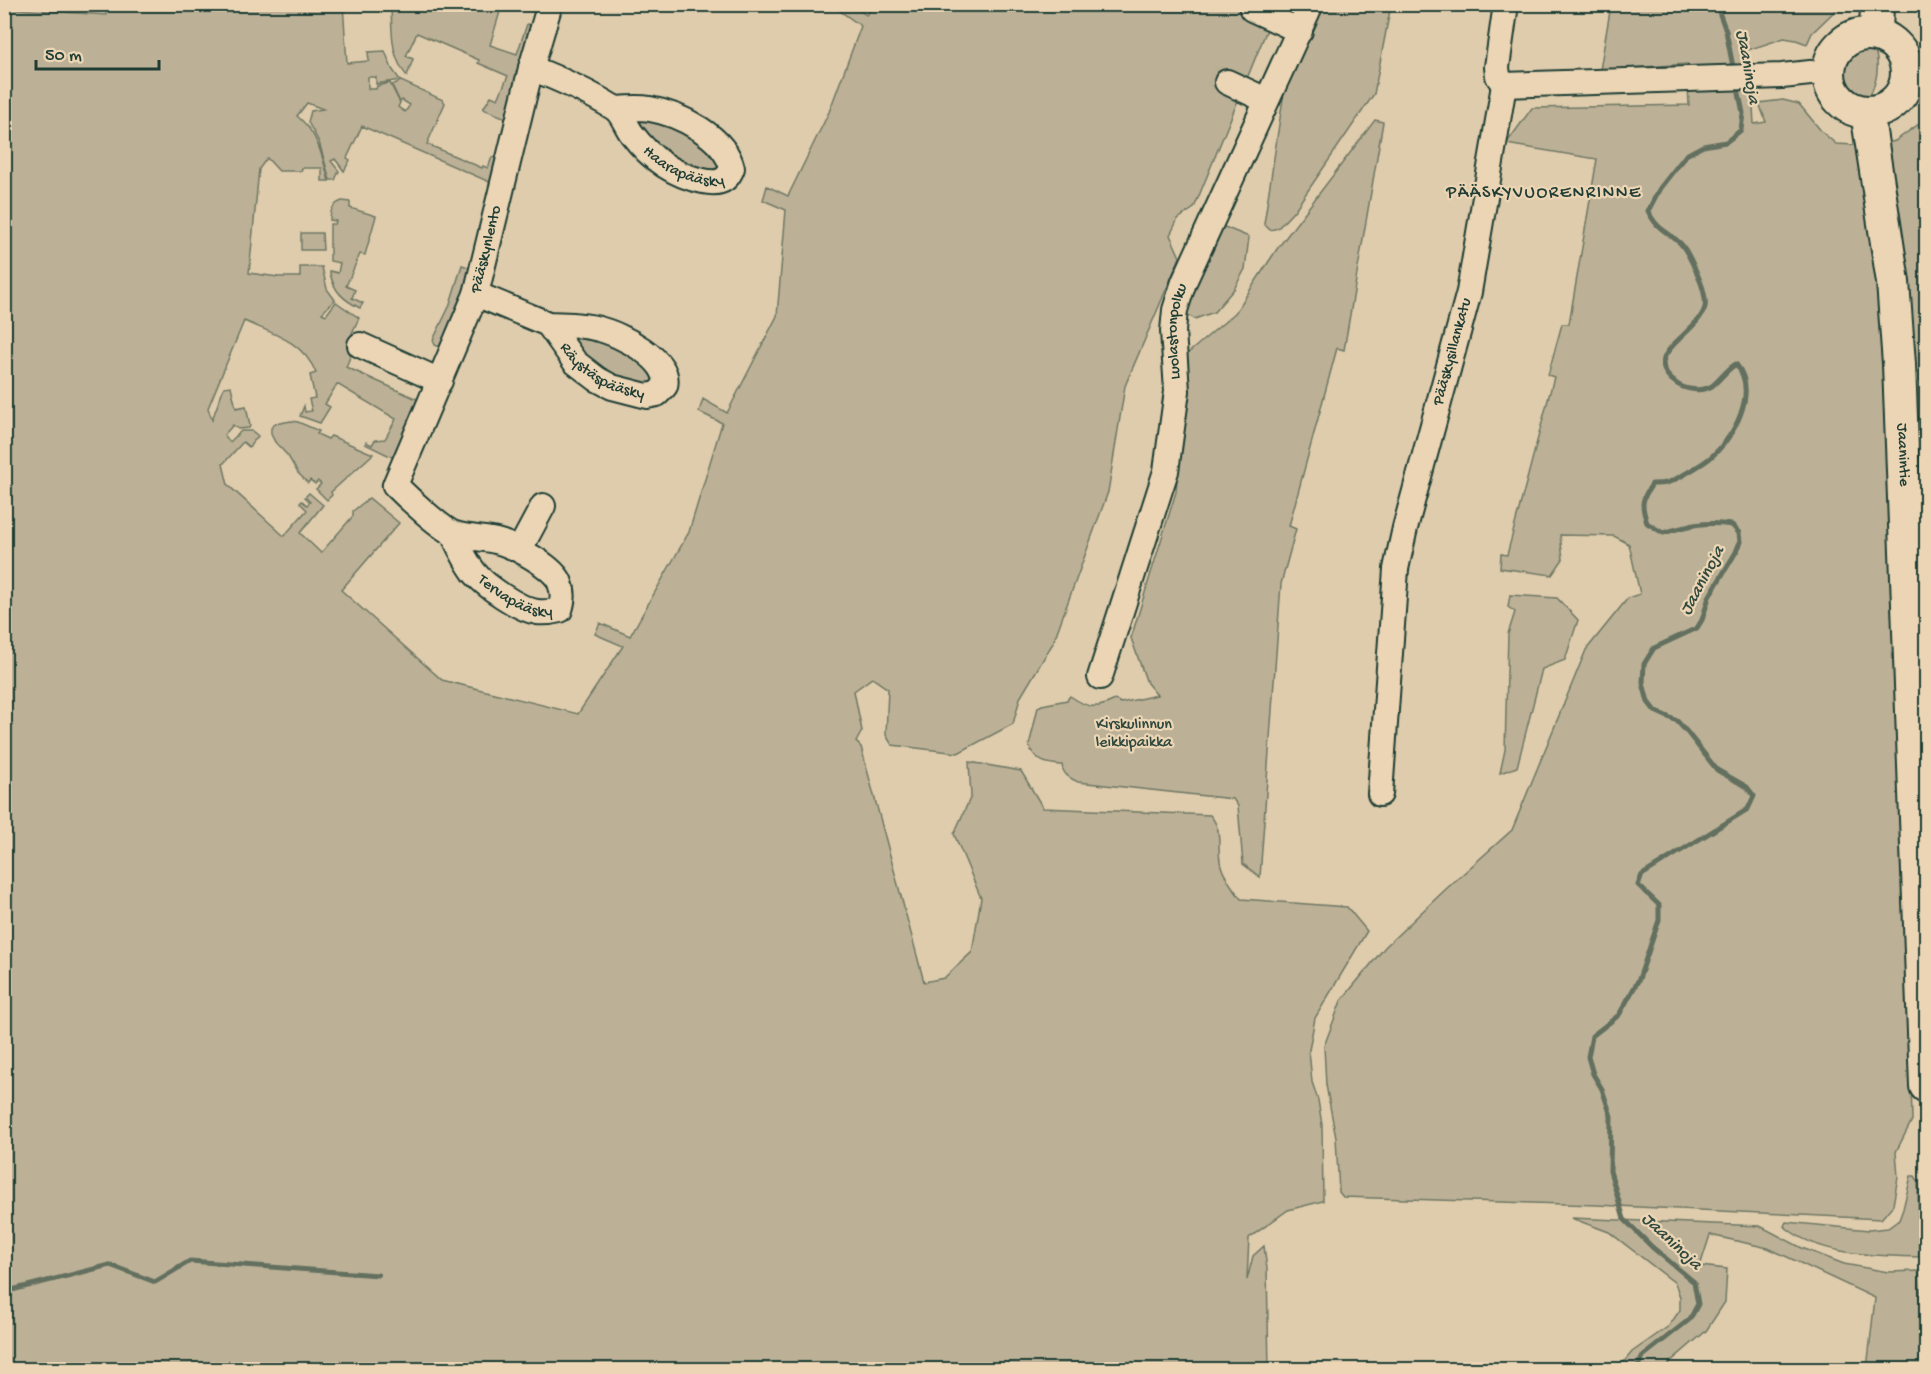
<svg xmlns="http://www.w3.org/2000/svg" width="1931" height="1374" font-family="'Gochi Hand',sans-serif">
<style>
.green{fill:#bcb196;stroke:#6e7765;stroke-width:1.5}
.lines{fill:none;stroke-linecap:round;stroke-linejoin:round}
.stream{stroke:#636f5f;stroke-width:5}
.minor-tunnel{stroke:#b9af94;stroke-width:24;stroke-dasharray:24 12;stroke-linecap:butt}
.minor-casing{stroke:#1f3d34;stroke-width:28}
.major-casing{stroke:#1f3d34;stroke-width:36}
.minor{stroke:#ebd5b4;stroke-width:24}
.major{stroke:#ebd5b4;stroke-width:32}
.labels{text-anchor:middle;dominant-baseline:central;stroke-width:4.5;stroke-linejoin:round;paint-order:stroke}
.street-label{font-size:16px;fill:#1f3d34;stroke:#ebd5b4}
.park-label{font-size:16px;fill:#2f493e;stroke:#ebd5b4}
.water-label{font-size:18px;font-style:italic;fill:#304a3f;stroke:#ebd5b4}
.neighbourhood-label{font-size:18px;letter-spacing:1.5px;fill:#1f3d34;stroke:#ebd5b4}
</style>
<rect width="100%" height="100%" fill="#dfccac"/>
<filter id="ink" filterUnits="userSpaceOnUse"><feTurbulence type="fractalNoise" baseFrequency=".0167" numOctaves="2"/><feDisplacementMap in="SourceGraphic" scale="12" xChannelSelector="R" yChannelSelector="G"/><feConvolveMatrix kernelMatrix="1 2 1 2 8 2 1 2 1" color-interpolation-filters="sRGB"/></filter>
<g filter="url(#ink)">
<g class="green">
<path d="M 107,4 L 343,5 L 347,63 L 369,61 L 368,52 L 385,51 L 392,69 L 400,80 L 376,84 L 376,77 L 368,77 L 368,89 L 376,89 L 377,86 L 390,83 L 400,103 L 398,107 L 405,112 L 410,105 L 402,100 L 400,102 L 392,85 L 401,81 L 443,100 L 445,103 L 427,144 L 482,168 L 483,166 L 488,168 L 492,157 L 502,161 L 494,184 L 362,126 L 347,158 L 350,160 L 344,171 L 335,159 L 331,161 L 339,171 L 335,180 L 330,180 L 319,142 L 308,122 L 311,111 L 323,109 L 307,103 L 297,116 C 318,133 322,156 329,181 L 322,181 L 322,168 L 302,168 L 301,171 L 279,171 L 267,158 L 259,169 L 249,273 L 278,277 L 300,277 L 300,267 L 322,267 L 327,289 L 335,300 L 322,313 L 326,315 L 336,302 L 359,318 L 352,333 L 356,342 L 346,367 L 419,400 L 394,458 L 365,444 L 366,442 L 372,445 L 375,440 L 385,439 L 396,419 L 337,384 L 325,404 L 330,407 L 320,423 L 300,416 L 304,406 L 305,412 L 312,411 L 309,399 L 315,398 L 310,375 L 316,373 C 303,341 274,334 244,321 L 208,408 L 212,420 L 224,387 L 231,386 L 236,408 L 246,406 L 250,426 L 249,428 L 238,429 L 233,425 L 224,435 L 230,442 L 241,431 L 252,431 L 258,436 L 249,447 L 243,442 L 223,464 L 228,485 L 284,536 L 307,510 L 300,503 L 302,501 L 307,505 L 310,502 L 305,497 L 309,493 L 323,505 L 300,533 L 321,553 L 353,516 L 353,511 L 369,498 L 399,523 L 341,590 L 442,680 L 578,714 L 623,646 L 595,634 L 600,623 L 630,636 L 689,532 L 722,423 L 699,412 L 703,399 L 727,413 L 777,316 L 786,210 L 763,200 L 767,186 L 788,196 L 829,112 L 861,26 L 840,11 L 844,5 L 852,5 L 866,15 L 876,4 L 1277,5 L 1194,208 L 1178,219 L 1170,235 L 1180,257 L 1125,386 L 1108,492 L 1053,643 L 1020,698 L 1013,724 L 958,753 L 892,745 L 886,735 L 888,689 L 872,678 L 854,691 L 862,731 L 856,742 L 861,747 L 924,982 L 944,978 L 972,952 L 981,898 L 954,834 L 971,796 L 969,762 L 1021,771 L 1043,808 L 1210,815 C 1224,831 1216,847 1221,866 C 1225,879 1234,889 1241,899 L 1347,907 L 1367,931 L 1315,1018 L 1309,1050 L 1312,1082 L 1318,1100 L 1322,1125 L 1323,1201 L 1288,1210 L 1249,1238 L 1247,1280 L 1253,1256 L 1264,1246 L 1267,1269 L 1269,1369 L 5,1369 L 4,8 L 106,15 Z"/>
<path d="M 391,5 L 502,5 L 490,45 L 517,54 L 527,24 L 533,26 L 511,120 L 483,109 L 491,96 L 498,99 L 508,76 L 478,63 L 479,60 L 417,33 L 406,56 L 413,59 L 407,76 C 390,56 392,30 391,5 Z"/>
<polygon points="1322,5 1391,5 1374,94 1294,211 1278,228 1270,230 1264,224 1284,92"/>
<polygon points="1611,5 1841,5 1812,33 1807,44 1796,40 1784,38 1742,52 1752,90 1754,124 1766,122 1759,103 1783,100 1799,104 1822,132 1836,144 1855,145 1869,187 1883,274 1903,752 1912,1120 1896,1152 1898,1177 1893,1205 1881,1219 1597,1205 1343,1197 1339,1192 1336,1138 1326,1085 1324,1046 1341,1001 1385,947 1446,889 1512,830 1586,650 1628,598 1640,594 1629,544 1614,536 1560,535 1563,559 1552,575 1500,568 1501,554 1507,555 1554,377 1548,375 1562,324 1569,324 1597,159 1506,144 1532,108 1689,105 1687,64 1600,70"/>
<path d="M 1867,49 L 1875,50 C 1880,67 1877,82 1869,97 C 1838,92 1835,54 1867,49 Z"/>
<polygon points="637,116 681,126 722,163 716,172 679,166 632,120"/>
<polygon points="1926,119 1926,753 1909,309 1888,143 1895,141"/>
<path d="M 1375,120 L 1383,122 L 1344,350 L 1337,348 L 1289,526 L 1296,529 L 1281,584 L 1260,877 L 1243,864 L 1238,806 L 1233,799 L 1078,782 C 1070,778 1063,775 1062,765 C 1046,764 1036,762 1029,746 L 1038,707 L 1042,705 L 1067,700 L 1070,696 C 1088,708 1095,710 1115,700 L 1121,703 L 1157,695 L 1147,683 L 1131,638 L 1176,492 L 1187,354 L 1235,313 L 1277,249 Z"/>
<path d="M 342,201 L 350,202 L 350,208 L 376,216 L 365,255 L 360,254 L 346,286 L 355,290 L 352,298 L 363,303 L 360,308 C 344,300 334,292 330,273 L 330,271 L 338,273 L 340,263 L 330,261 L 330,224 L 335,224 L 336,221 L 330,220 C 330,210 333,204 342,201 Z"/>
<polygon points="1217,224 1249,237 1245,269 1234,289 1214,312 1195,319 1185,314"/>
<polygon points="301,233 322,233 323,250 301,250"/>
<polygon points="462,265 475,269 444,349 435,345 433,340 449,307"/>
<polygon points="577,332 632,351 655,378 649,387 596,370 566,334"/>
<polygon points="291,421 298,422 319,431 317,434 328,439 331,436 373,454 331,492 332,495 327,500 316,489 321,484 318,481 315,484 310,480 308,483 298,473 288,456 275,442 271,434 271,428 275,424"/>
<polygon points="1510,595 1557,598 1578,620 1565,660 1542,669 1517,767 1500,773 1505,750 1508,634 1515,612 1508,607"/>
<path d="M 1911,1176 L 1915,1176 L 1918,1181 L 1919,1257 C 1877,1256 1818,1256 1784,1226 L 1786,1222 L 1869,1230 L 1888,1228 L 1899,1220 L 1903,1209 Z"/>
<polygon points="1571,1218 1760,1226 1802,1248 1844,1264 1888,1272 1919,1271 1925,1369 1867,1369 1875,1298 1768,1248 1710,1235 1700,1266 1727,1269 1725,1302 1706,1331 1669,1363 1668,1369 1618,1369 1632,1352 1669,1326 1680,1310 1680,1297 1675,1283 1609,1232"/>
</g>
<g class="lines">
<g class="stream">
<polyline points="1716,4 1726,31 1734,72"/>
<polyline points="4,1292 110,1265 155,1282 190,1261 378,1275"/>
<path d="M 1636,1370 L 1643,1356 L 1690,1319 L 1698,1304 L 1694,1282 L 1652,1247 L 1624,1219 L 1610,1171 L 1611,1116 L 1602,1089 L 1593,1074 L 1588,1057 L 1592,1036 L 1619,1015 L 1639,979 L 1659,920 L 1659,905 L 1638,885 L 1642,875 L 1748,809 L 1754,796 L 1747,787 L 1717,770 L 1687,732 L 1677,721 L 1655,711 L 1648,702 L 1643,683 L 1644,664 L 1654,648 L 1697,628 L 1702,620 L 1709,597 L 1736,552 L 1740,542 L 1739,533 L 1732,525 C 1704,521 1690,525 1663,533 L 1647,523 C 1641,505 1641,500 1652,484 C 1656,484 1662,484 1666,483 C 1673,482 1704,463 1710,458 C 1734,438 1759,392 1736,364 C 1726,370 1720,380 1712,386 C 1702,392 1686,390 1677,384 C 1636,355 1698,335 1705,307 C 1706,303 1704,293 1703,289 C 1700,279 1687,249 1680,243 C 1666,230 1658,231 1648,211 L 1660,188 L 1686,155 L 1703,146 L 1726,142 L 1741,130 L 1743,113 L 1737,84"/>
</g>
<polyline class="minor-tunnel" points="1211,75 1227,82"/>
<defs>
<g id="minor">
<polyline points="1252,9 1300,31"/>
<path id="s1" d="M 531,68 C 557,78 590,93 614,108 C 622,113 626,126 632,134 C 650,158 673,175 703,181 C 717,184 727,182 732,168 C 725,137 680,114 650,109 C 639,107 628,108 617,109"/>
<polyline points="1908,75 1926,74"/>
<polyline points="1227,82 1266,100"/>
<polyline points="1504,85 1782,76 1829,71"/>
<polyline points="1504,85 1498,76 1497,67 1506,4"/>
<path id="s2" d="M 476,294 L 548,324 L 575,362 L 597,379 L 612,387 L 647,396 L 657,394 L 665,386 C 672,360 620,334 599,329 C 582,324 565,325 548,324"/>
<polyline points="360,345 440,381"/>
<path id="s3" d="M 453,534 C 459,547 465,560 474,572 C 485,586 519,609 537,612 C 546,613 552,612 560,610 C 563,600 564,593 560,583 C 555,567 513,545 496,541 C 483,538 468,538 455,534 C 442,530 406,496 395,485 L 476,294 L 531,68 L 550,4"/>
<polyline points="520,549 543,506"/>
<path id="s4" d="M 1100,677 L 1166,471 L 1177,391 L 1173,331 L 1175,310 L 1184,282 L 1311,4"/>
<path id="s5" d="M 1380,794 L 1396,569 L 1405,528 L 1469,292 L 1504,85"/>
</g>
<g id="major">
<circle cx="1868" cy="73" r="39"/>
<polyline points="1876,34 1877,4"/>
<path id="s6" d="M 1867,112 L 1893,282 L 1899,364 L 1926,1086"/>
</g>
</defs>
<use href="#minor" class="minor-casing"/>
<use href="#major" class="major-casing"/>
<use href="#minor" class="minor"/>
<use href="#major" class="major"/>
</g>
</g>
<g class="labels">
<g class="street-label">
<text stroke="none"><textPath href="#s1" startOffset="188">Haarapääsky</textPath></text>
<text stroke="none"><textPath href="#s3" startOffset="621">Pääskynlento</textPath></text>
<text stroke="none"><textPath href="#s4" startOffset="357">Luolastonpolku</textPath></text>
<text stroke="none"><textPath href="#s5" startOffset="450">Pääskysillankatu</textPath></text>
<text stroke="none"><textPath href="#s2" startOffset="153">Räystäspääsky</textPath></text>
<text stroke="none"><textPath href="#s6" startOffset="345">Jaanintie</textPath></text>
<text stroke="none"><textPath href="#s3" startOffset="93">Tervapääsky</textPath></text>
</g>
<g class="park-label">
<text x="1134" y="725">Kirskulinnun<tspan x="1134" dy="18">leikkipaikka</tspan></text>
</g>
<g class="water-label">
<text transform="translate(1747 67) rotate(80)">Jaaninoja</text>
<text transform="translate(1703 581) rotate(-62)">Jaaninoja</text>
<text transform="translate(1671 1242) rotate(43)">Jaaninoja</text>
</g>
<g class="neighbourhood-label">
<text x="1544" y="193">PÄÄSKYVUORENRINNE</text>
</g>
</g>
<rect width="1931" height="1374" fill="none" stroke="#ebd5b4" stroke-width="24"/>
<rect x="12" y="12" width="1907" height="1350" fill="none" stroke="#1f3d34" stroke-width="2" filter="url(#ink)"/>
<path d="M36 60v9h123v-9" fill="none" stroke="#1f3d34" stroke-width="3"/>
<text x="45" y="60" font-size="18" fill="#1f3d34" stroke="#ebd5b4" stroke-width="4.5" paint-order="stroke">50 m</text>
</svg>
